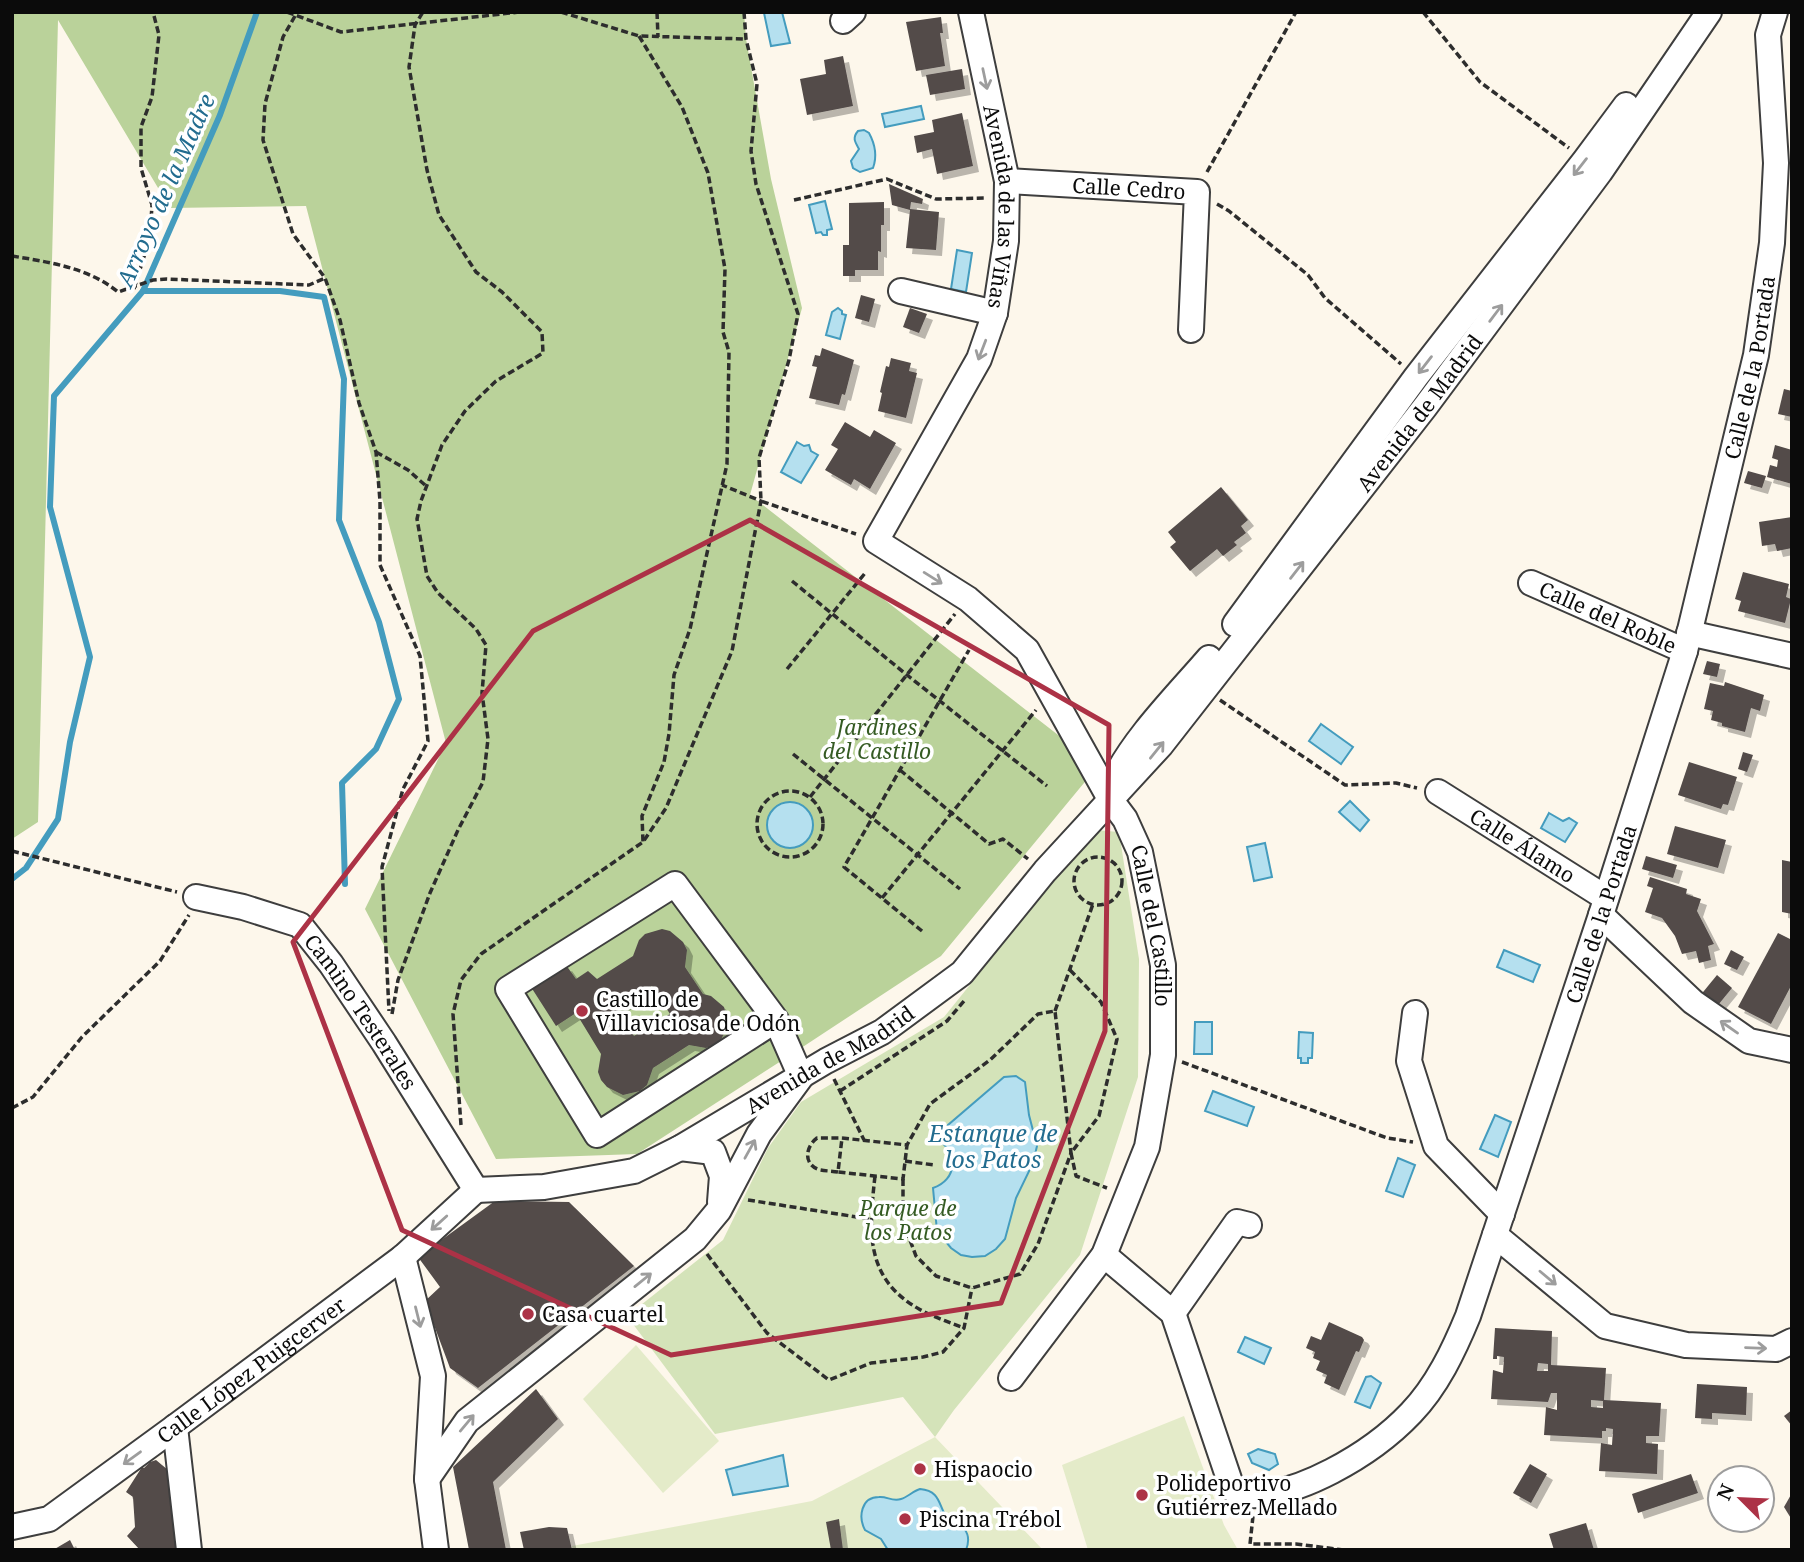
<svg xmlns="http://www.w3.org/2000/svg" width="1804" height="1562" font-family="'Noto Serif',serif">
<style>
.green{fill:#d4e3b9}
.forest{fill:#bad29a}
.pitch{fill:#e4ebc9}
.water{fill:#b5e0ef;stroke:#449cbe;stroke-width:2}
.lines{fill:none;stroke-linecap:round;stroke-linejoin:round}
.stream{stroke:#449cbe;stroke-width:6}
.building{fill:#524b49;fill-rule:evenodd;filter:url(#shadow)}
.minor-casing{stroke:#3e3e3e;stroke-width:28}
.path{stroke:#2d2d2d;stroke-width:3.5;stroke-dasharray:7 3.5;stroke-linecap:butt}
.minor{stroke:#fff;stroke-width:24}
.oneway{stroke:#9d9d9d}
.marked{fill:none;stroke:#ac3246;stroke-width:5;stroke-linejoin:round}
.poi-dot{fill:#ac3246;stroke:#fff;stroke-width:2.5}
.labels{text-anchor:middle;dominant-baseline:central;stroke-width:7;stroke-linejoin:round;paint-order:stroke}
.street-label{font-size:21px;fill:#0b0b0b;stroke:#fff}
.park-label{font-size:21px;font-style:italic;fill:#355b23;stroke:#fff}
.poi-label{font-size:21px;fill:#0b0b0b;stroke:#fff;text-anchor:start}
.water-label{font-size:23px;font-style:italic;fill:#226c8f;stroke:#fff}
</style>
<defs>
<filter id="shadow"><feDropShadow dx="6" dy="6" stdDeviation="0" flood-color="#0004"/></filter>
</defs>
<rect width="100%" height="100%" fill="#fdf7eb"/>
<polygon class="green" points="1095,830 1119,832 1139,959 1138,1077 1080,1255 954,1410 935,1437 903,1397 715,1434 627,1316 723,1240 768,1148 801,1102 944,1017"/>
<polygon class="forest" points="12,12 744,12 746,39 771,179 802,308 750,495 1098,766 941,956 792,1054 637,1154 496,1159 365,909 446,743 306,206 170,208 58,20 38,822 12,839"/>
<g class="pitch">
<polygon points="636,1345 719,1441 663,1493 583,1399"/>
<polygon points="1184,1416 1224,1525 1238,1550 1088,1550 1062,1465"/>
<polygon points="935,1437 1043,1550 573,1550 572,1546 812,1501"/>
</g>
<g class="water">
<polygon points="782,12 790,43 771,46 764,13"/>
<polygon points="921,106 924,119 885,127 882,114"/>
<path d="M 864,130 L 869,133 C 875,144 877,157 873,168 L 860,172 L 853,168 L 851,161 L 859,149 C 855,142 852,138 858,131 Z"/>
<polygon points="825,201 832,229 827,230 827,235 823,235 821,232 816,233 809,205"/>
<polygon points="957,250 972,253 966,292 951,289"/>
<polygon points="838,308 842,311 842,314 846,315 840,339 826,335 832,312"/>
<polygon points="797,442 804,446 809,445 811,451 818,455 801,483 781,472"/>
<polygon points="1321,724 1353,747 1341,764 1309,741"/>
<polygon points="1350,801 1369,820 1360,831 1339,812"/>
<circle cx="790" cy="825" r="23"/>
<polygon points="1549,813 1563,821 1569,818 1577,823 1565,842 1541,828"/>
<polygon points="1265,843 1272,877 1254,881 1247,847"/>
<polygon points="1504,950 1540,965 1533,982 1497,967"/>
<polygon points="1195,1022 1212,1022 1212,1054 1194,1054"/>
<polygon points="1299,1032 1313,1033 1312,1058 1308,1058 1308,1063 1301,1063 1301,1058 1298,1058"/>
<path d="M 1016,1076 L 1025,1082 L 1029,1115 L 1037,1146 L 1033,1163 L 1016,1198 L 1005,1239 L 996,1249 L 985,1256 L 972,1257 L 961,1255 L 951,1248 L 937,1231 L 933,1188 C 957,1180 959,1153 938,1140 L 948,1125 L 1004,1077 Z"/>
<polygon points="1213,1091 1254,1107 1247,1126 1205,1111"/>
<polygon points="1495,1115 1511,1122 1498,1157 1480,1149"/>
<polygon points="1398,1158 1415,1165 1403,1197 1386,1191"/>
<polygon points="1245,1337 1271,1348 1264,1364 1238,1352"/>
<polygon points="1371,1376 1381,1383 1370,1408 1355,1402 1366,1377"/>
<polygon points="1258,1449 1275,1454 1278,1464 1269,1470 1252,1463 1248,1454"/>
<polygon points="783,1455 788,1486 733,1495 726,1470"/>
<path d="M 920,1489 C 941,1491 938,1505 947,1518 C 962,1524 973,1532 966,1550 L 888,1550 L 881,1539 L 865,1530 C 858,1517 861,1497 879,1497 C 887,1496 892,1502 901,1499 C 908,1497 913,1491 920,1489 Z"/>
</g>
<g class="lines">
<g class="stream">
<polyline points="143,291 280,291 324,297 344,379 339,520 379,622 399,699 376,749 342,783 345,884"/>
<polyline points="12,879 26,868 58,819 70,742 90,657 50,507 54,396 143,291 220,115 257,12"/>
</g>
</g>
<g class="building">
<polygon points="941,17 943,33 940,33 945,66 916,71 906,22"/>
<polygon points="843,56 853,106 807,115 800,79 826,74 824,60"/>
<polygon points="962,69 965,89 930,95 926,75"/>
<polygon points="962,113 973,166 937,174 932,149 917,153 914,136 934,132 932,120"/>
<polygon points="889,184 923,199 922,204 911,202 910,209 939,212 936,250 906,248 910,210 892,205"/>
<polygon points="884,202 884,225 881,225 881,252 878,251 878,270 855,270 855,276 843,276 843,245 849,245 849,203"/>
<polygon points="861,295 875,299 869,322 855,318"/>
<polygon points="910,308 927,314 919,333 903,327"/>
<polygon points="822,348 854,360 845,395 842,394 839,405 809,398 817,367 812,366 815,355 820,356"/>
<polygon points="891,358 911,363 909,371 917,373 906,418 878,411 882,393 880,392 886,366 889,367"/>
<polygon points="1784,389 1792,391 1792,417 1778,414"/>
<polygon points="845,422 870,437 874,430 896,443 870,489 854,479 851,485 825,470 838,449 831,445"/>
<polygon points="1775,445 1792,450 1792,484 1767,477 1770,465 1777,467 1778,460 1772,458"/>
<polygon points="1748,471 1766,476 1762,488 1744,483"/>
<polygon points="1221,487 1248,520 1241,526 1246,533 1234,542 1237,545 1223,556 1217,549 1190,571 1170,547 1176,542 1168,532"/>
<polygon points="1792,517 1792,548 1777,551 1775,544 1762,546 1759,522"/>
<polygon points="1743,572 1789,584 1786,597 1791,599 1785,623 1738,611 1741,601 1735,599"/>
<polygon points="1707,661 1720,664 1717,677 1703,674"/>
<polygon points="1725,682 1764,695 1760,711 1751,708 1745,732 1722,726 1722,723 1711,720 1713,711 1704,709 1710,683 1724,686"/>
<polygon points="1743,752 1753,755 1747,772 1738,769"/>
<polygon points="1689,762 1737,777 1728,805 1723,804 1721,809 1678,795"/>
<polygon points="1675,826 1726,840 1718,868 1667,854"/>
<polygon points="1646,856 1677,865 1673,878 1642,869"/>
<polygon points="1782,860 1792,862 1792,914 1782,912"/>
<polygon points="1650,877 1687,889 1686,894 1701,899 1697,911 1714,944 1708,946 1711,960 1699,963 1696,951 1682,954 1675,936 1662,918 1645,912 1653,888 1647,886"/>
<path d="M 662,929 L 670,931 L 683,942 L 687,950 L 685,967 L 703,994 L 711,996 L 724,1007 L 728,1024 L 721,1040 L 714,1045 L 706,1048 L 689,1045 L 653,1068 L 647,1085 L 640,1091 L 623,1095 L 607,1087 L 601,1080 L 598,1072 L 601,1054 L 576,1013 L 556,1026 L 531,987 L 566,965 L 576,979 L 588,971 L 597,979 L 633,956 L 639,940 L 645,934 ZM 652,986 L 670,1014 L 634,1036 L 617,1009 Z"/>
<polygon points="1778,933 1792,940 1792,984 1771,1024 1738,1007"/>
<polygon points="1731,950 1744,957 1737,970 1724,964"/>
<polygon points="1717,975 1732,988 1714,1010 1699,997"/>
<polygon points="495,1201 569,1202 634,1266 478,1388 450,1368 425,1301 440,1287 418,1257"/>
<polygon points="1329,1322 1362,1337 1364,1340 1359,1352 1356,1351 1339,1390 1324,1383 1327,1375 1316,1370 1320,1361 1313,1358 1315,1352 1306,1348 1311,1336 1321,1340"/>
<path d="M 1495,1328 L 1552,1331 L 1551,1365 L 1606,1368 L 1604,1400 L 1661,1403 L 1659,1436 L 1646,1436 L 1646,1443 L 1658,1444 L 1657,1474 L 1599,1471 L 1601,1443 L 1612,1445 L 1613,1429 L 1606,1428 L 1606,1431 L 1602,1431 L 1602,1438 L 1544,1435 L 1546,1407 L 1557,1410 L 1557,1393 L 1551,1393 L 1548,1402 L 1491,1399 L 1493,1370 L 1503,1373 L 1504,1357 L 1497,1356 L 1497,1359 L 1493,1359 ZM 1538,1363 L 1548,1364 L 1548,1371 L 1537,1371 ZM 1591,1400 L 1603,1401 L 1603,1408 L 1591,1407 Z"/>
<polygon points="1697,1384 1747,1387 1746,1415 1712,1413 1712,1419 1695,1418"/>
<polygon points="536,1389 558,1419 493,1482 506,1550 469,1550 453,1467"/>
<polygon points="1792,1410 1792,1426 1784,1416"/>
<polygon points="156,1460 168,1470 177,1550 140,1550 127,1536 135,1527 133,1497 126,1492 142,1467 144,1468 150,1462"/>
<polygon points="1530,1464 1547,1474 1531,1503 1513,1493"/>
<polygon points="1691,1474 1698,1493 1638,1513 1632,1494"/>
<polygon points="1792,1493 1792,1520 1784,1507"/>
<polygon points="839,1519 843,1550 831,1550 826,1522"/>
<polygon points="1586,1523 1594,1550 1554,1550 1549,1534"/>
<polygon points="549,1527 567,1528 572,1550 524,1550 520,1532"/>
<polygon points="70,1540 75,1550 53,1550"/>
</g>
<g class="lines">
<defs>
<g id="minor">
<path id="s1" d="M 971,12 L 1007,181 L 1006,241 L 995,313 L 979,359 L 876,541 L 968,599 L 1027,650 L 1110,799 L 1125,819 L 1140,852 L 1163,965 L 1163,1055 L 1147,1147 L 1104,1255 L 1011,1378"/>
<polyline points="843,21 853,12"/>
<path id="s2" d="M 1007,181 L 1197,192 L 1191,330"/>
<polyline points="901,291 995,313"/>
<path id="s3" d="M 1531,583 L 1685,651"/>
<polyline points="1235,624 1416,377 1585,160 1626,105"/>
<polyline points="1689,633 1792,656"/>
<path d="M 1112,784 C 1131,741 1178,694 1209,658"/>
<path id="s4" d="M 1438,792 L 1606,898"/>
<path id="s5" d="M 196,897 L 243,907 L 300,925 L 331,964 L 384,1043 L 476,1190"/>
<polyline points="1601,915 1693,1002 1749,1041 1792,1050"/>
<polyline points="1415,1013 1409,1061 1436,1146 1502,1214"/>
<polyline points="680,1148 713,1152 722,1176 720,1202"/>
<path id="s6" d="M 476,1190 L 544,1187 L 634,1171 L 680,1148 L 826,1061 L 882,1032 L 962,973 L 1045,871 L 1161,745 L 1425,407 L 1600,172 L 1709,12"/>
<polyline points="1495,1235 1605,1326 1686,1345 1776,1349 1792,1341"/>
<path id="s7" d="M 1104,1255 L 1173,1313 L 1230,1482 L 1238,1495 C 1295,1501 1373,1453 1411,1413 C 1437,1386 1454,1350 1468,1316 L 1601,915 L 1685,651 L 1756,355 L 1772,243 L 1776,163 L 1768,35 L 1775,12"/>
<polyline points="403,1257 433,1376 427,1479 436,1550"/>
<polyline points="1173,1313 1237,1222 1249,1225"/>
<polyline points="175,1427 189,1550"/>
<polyline points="427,1479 467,1421 695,1239 719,1210 759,1134 801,1077 776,1020 675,884 508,989 597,1135 776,1020"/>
<path id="s8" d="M 12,1527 L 49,1519 L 175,1427 L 403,1257 L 476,1190"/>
</g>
</defs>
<use href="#minor" class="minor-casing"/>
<g class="path">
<polyline points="287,12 341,32 519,12"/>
<polyline points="561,12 639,36 746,39"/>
<polyline points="657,12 658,37"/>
<polyline points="744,12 746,39 757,84 751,151 756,184 798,314 789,360 759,458 761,501 856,534"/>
<polyline points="1423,12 1480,82 1569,148"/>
<polyline points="295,16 283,37 265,104 263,140 293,234 325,278 340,320 359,403 376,452 380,501 380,565 420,656 428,741 403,789 382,867 389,1011"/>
<polyline points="639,36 682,107 708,173 725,269 723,332 729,352 727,464 690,629 674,675 669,734 664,762 642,816 643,842"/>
<polyline points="1207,172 1296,12"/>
<polyline points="794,200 887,179 936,199 985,198"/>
<polyline points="1217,204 1229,211 1308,275 1325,298 1401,364"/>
<path d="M 12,256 C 49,262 89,268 118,292 L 153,280 L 167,279 L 309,285 L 325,278"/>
<polyline points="134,289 150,237 152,205 141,168 141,127 152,97 159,35 153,12"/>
<polyline points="376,452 408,470 425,485"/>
<polyline points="792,581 907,675 1047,786"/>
<polyline points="787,669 866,572"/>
<polyline points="1220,700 1345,785 1396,783 1417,788"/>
<polyline points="793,754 960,889"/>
<polyline points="900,770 989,844 1003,839 1028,859"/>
<circle cx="790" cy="824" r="33"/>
<polyline points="810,797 955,614"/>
<polyline points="12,851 177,892"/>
<circle cx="1098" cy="881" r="24"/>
<polyline points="882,898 1036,710"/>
<polyline points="922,931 844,867 969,650"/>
<polyline points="1070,970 1101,1002 1117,1039 1099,1116 1071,1153 1076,1176 1107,1188"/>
<polyline points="1055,1011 1093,904"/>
<polyline points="392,1014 398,980 430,893 458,830 483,782 488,739 482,693 486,645 476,629 438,593 427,576 417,519 421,501 442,445 465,411 496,381 543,353 542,332 502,292 476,272 439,215 427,170 409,67 415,25 423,12"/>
<polyline points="1182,1062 1387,1138 1413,1142"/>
<polyline points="834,1079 864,1140"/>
<polyline points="840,1091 947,1021 964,1001"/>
<polyline points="12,1108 33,1097 82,1037 160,961 189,915"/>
<polyline points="461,1125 453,1014 461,980 481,954 643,842 666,808 732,651 761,501 722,485"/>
<polygon points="842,1138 907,1145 903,1179 838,1172"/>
<polyline points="905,1161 934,1165"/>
<path d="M 838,1172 C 832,1171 826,1171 820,1170 C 803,1165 805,1147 817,1138 L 842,1138"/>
<path d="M 875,1176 C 869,1230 864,1278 919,1309 C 933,1317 949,1322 964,1328"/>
<polyline points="903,1179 903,1222 916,1256 936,1276 972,1288 1020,1274 1038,1244 1071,1153 1055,1011 1038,1014 990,1060 930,1104 907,1145"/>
<polyline points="748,1200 870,1219"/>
<polyline points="707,1254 767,1333 829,1380 871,1363 923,1357 943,1352 964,1328 972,1288"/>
<polyline points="1253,1516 1250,1544 1296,1544 1344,1550"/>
</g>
<use href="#minor" class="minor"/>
</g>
<defs><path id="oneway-shaft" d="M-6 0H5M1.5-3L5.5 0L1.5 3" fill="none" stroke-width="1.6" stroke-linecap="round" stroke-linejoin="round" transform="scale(1.75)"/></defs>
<g class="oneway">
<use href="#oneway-shaft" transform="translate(985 79) rotate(78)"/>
<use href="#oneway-shaft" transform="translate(1580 167) rotate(128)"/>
<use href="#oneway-shaft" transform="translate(1496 313) rotate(-53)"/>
<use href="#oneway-shaft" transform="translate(982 350) rotate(111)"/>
<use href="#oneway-shaft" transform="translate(1425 365) rotate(128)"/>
<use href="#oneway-shaft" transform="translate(1297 570) rotate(-52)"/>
<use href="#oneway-shaft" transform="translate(933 578) rotate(32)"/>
<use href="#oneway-shaft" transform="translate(1157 750) rotate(-51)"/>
<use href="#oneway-shaft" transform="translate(1729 1027) rotate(-145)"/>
<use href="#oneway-shaft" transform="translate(750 1149) rotate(-61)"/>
<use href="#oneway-shaft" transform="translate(439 1223) rotate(138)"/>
<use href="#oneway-shaft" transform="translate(1548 1278) rotate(40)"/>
<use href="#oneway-shaft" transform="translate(643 1280) rotate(-39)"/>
<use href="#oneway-shaft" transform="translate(418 1317) rotate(76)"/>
<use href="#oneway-shaft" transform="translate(1756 1348) rotate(2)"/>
<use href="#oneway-shaft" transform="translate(467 1423) rotate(-50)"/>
<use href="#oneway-shaft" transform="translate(132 1458) rotate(144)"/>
</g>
<path class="marked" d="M 750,520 L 1109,725 L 1105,1031 L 1001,1303 L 671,1355 L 402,1230 L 293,942 L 533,631 Z"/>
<g class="poi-dot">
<circle cx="582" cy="1011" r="7"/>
<circle cx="528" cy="1314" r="7"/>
<circle cx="920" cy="1469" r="7"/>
<circle cx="1142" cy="1495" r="7"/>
<circle cx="905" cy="1519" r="7"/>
</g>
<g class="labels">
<g class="street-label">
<text stroke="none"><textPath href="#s2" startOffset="122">Calle Cedro</textPath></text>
<text stroke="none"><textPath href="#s1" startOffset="198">Avenida de las Viñas</textPath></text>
<text stroke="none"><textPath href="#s7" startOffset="1584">Calle de la Portada</textPath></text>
<text stroke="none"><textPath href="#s6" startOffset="1267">Avenida de Madrid</textPath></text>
<text stroke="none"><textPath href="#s3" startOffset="84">Calle del Roble</textPath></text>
<text stroke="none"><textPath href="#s4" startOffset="100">Calle Álamo</textPath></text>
<text stroke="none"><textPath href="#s7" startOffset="1017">Calle de la Portada</textPath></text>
<text stroke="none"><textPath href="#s1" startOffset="1057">Calle del Castillo</textPath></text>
<text stroke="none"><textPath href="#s5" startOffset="214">Camino Testerales</textPath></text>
<text stroke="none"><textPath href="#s6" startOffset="385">Avenida de Madrid</textPath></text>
<text stroke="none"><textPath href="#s8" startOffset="289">Calle López Puigcerver</textPath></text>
</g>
<g class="park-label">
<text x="877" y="727">Jardines<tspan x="877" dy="24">del Castillo</tspan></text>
<text x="908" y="1208">Parque de<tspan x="908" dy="24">los Patos</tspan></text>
</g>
<g class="poi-label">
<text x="596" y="999">Castillo de<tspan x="596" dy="24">Villaviciosa de Odón</tspan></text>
<text x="542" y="1314">Casa cuartel</text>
<text x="934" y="1469">Hispaocio</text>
<text x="1156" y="1483">Polideportivo<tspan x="1156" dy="24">Gutiérrez Mellado</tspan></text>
<text x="919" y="1519">Piscina Trébol</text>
</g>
<g class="water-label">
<text transform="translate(165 190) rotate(-66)">Arroyo de la Madre</text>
<text x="993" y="1133">Estanque de<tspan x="993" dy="26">los Patos</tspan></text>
</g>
</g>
<rect width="1804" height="1562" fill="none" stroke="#0b0b0b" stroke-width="28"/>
<g transform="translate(1741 1499) rotate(294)"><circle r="33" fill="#ffffff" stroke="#9d9d9d" stroke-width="2"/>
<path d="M0-5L12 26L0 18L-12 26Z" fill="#ac3246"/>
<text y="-10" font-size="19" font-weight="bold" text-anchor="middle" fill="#0b0b0b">N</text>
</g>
</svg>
